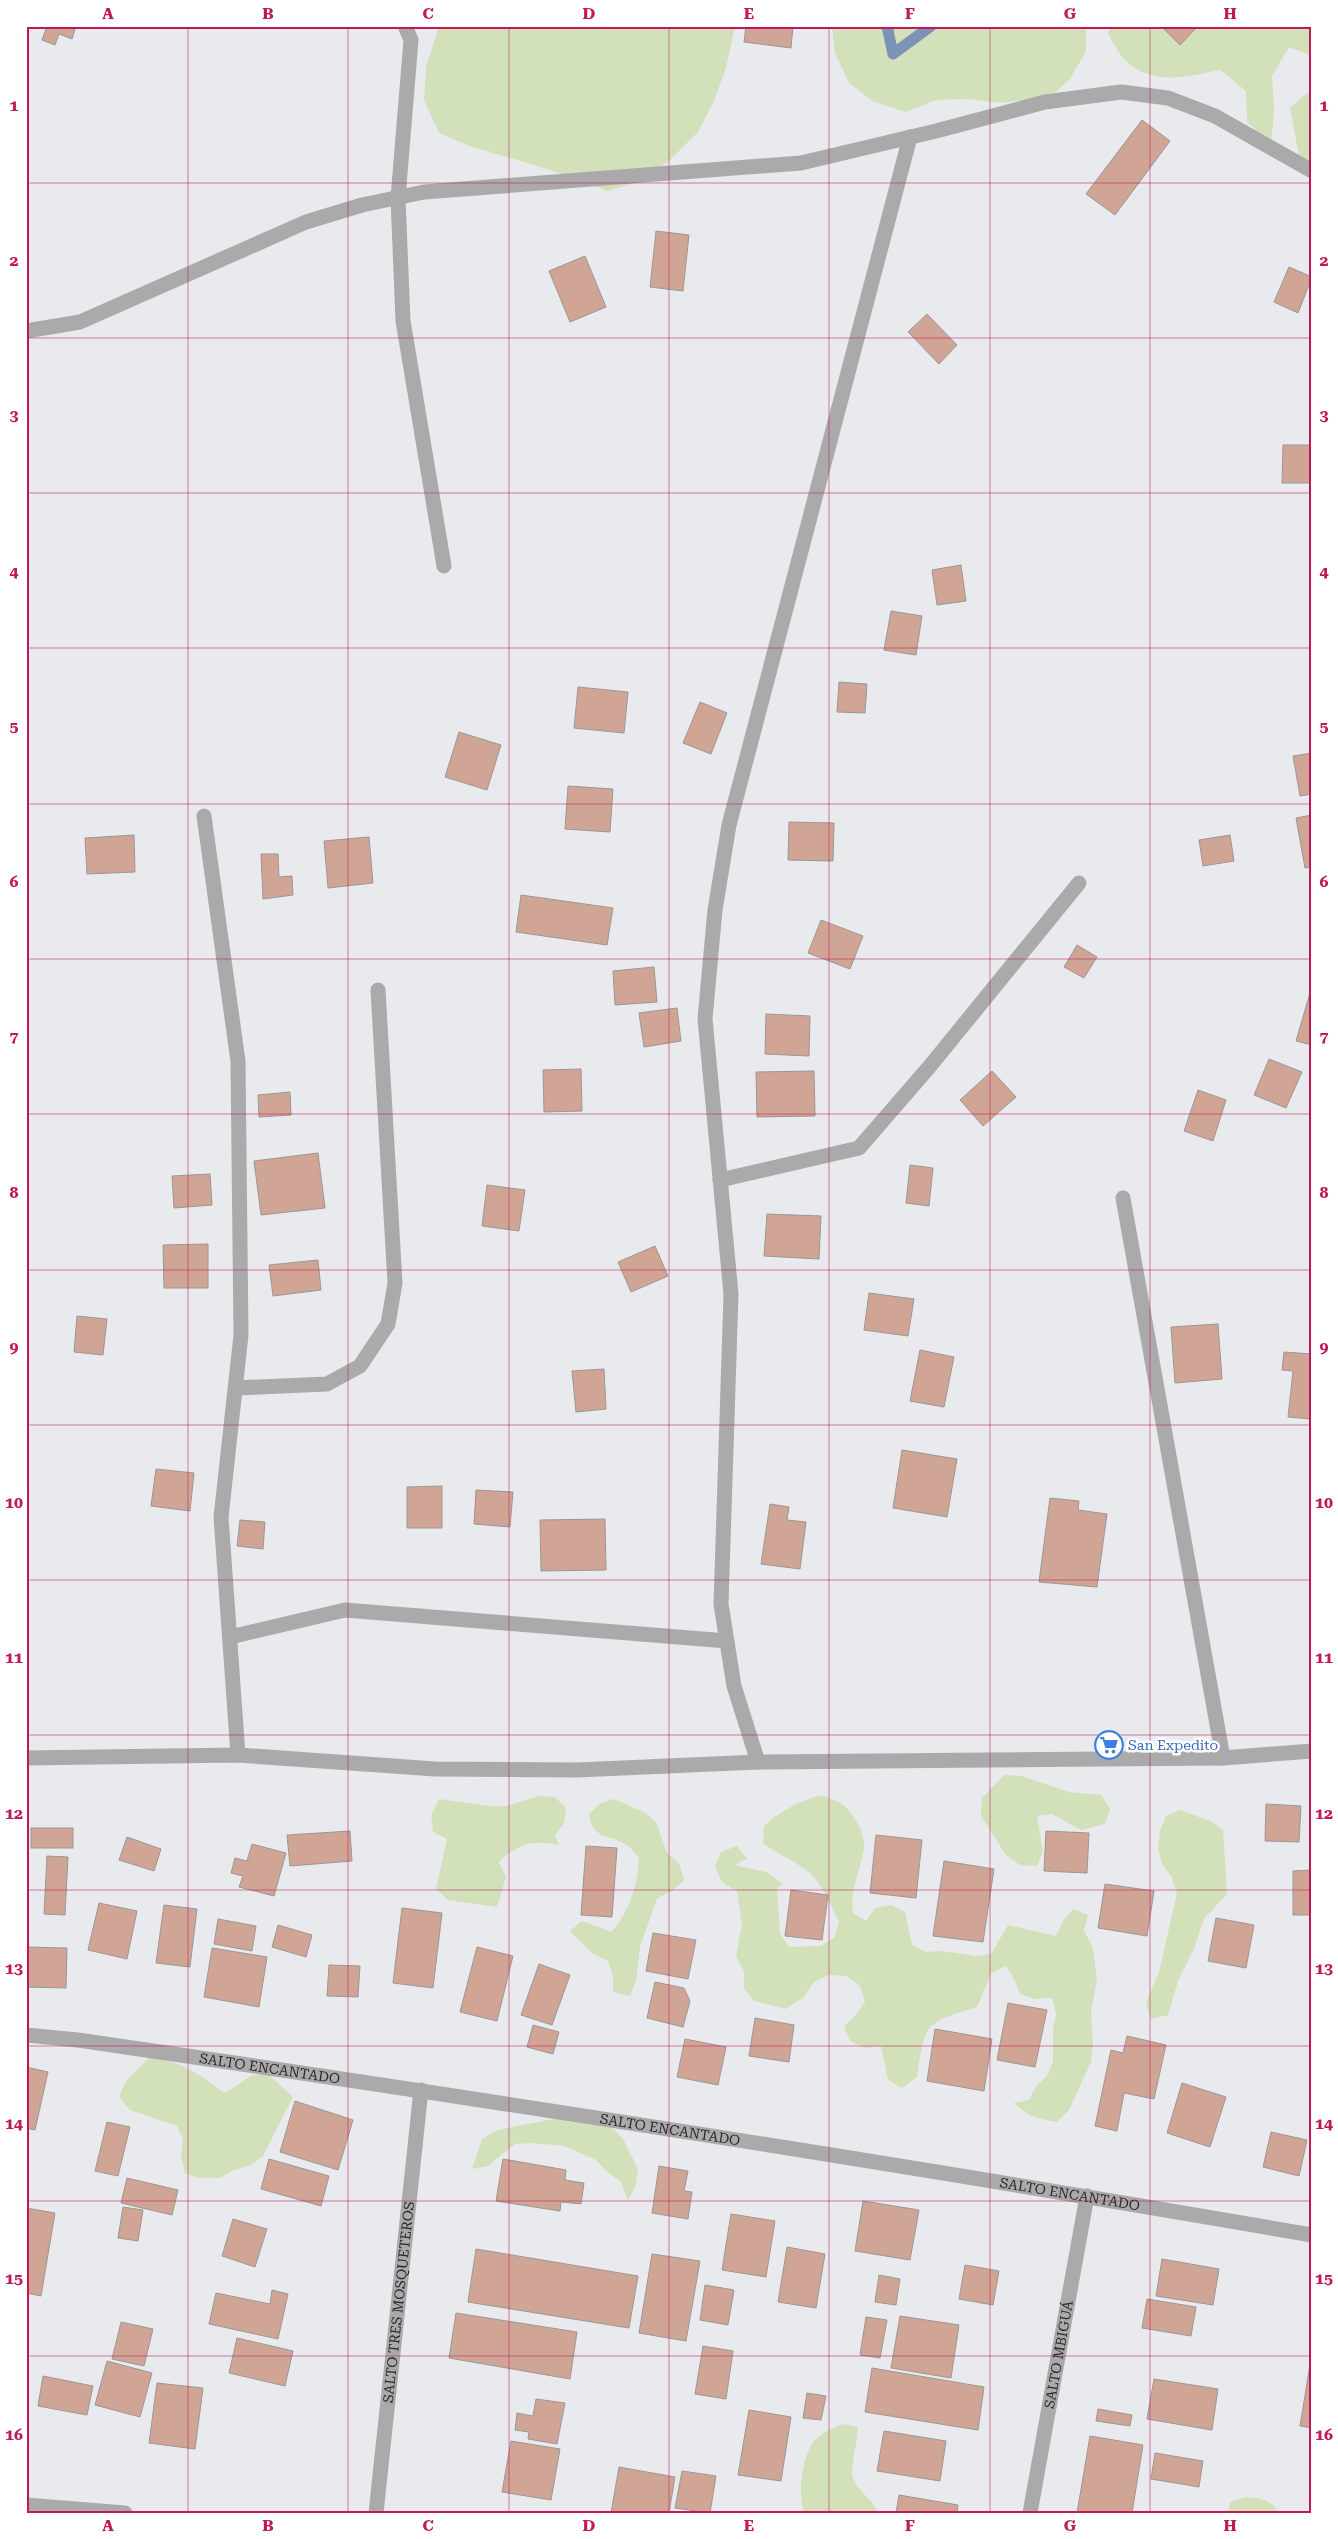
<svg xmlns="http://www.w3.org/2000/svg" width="1338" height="2539" font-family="'Roboto Serif',serif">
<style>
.green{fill:#d2e1ba}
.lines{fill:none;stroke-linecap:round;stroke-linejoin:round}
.stream{stroke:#7b93b4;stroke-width:11}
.building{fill:#d1a596;stroke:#9b9795}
.minor{stroke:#abaaab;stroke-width:15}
.grid{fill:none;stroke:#c2185b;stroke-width:1;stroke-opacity:0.55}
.labels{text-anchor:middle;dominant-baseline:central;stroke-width:5;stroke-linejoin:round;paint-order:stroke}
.shop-label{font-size:14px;fill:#366cbe;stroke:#fff;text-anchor:start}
.street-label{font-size:14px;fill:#28292a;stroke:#fff}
.neatline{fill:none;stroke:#c2185b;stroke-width:2}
.grid-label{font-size:16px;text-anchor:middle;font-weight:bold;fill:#c2185b}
</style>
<rect width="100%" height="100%" fill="#e9eaee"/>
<g class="green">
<polygon points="439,26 735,26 726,68 714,101 698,132 670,160 640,181 608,191 544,168 469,146 439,133 424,100 426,67"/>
<polygon points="832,26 1086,26 1086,51 1070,79 1045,102 1032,99 1001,103 968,99 936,100 906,112 874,102 849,83 835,53"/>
<path d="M 1110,26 L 1312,26 L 1312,56 L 1289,47 L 1272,76 L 1274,111 L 1271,144 L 1247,122 L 1246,91 L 1220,70 C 1188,77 1151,86 1125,60 C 1118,53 1113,42 1108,34 Z"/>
<polygon points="1312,89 1312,177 1302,172 1290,108"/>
<polygon points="1004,1775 1021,1776 1069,1792 1101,1795 1110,1809 1105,1824 1081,1830 1052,1814 1037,1816 1043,1852 1037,1866 1020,1865 1006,1855 981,1816 982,1798"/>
<path d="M 821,1795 C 826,1797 833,1799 839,1802 C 852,1809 866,1834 864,1848 C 860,1873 850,1886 853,1913 L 866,1921 L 875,1908 L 891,1905 L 905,1912 L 912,1945 L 926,1952 L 943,1951 L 976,1956 L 991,1954 L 1008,1925 L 1056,1936 L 1063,1921 L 1073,1909 L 1088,1915 L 1084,1931 L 1093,1948 L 1097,1980 L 1091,2012 L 1093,2045 L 1091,2062 L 1069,2110 L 1057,2122 C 1039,2119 1027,2116 1014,2103 L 1029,2100 L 1036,2086 L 1047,2076 L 1053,2061 L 1053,2029 L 1056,2014 L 1052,1998 L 1035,1999 L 1020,1994 L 1014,1979 L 1006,1966 L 991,1974 L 977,2007 C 924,2023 925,2023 917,2077 L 902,2088 L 888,2080 L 881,2046 L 865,2048 L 850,2041 L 844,2026 L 856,2015 L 865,2002 L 860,1986 L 846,1976 L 829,1975 L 813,1983 L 804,1997 L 786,2009 L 754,2001 L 744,1989 L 744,1972 L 736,1956 L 742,1924 L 737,1891 L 722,1882 L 715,1866 L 721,1852 L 737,1846 L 747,1859 L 734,1865 L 766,1872 L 783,1884 L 777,1888 L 780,1933 L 789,1947 L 821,1946 L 835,1937 L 839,1921 C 830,1904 822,1882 806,1870 C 792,1859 776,1854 763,1843 L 764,1826 C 780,1811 799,1801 821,1795 Z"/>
<path d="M 539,1796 L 555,1797 L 566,1808 L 564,1823 L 555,1835 L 559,1845 C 532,1840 520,1842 499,1862 L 506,1877 L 497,1907 L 448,1900 L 436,1889 L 447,1839 L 433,1832 L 431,1815 L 439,1799 L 490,1806 L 506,1806 Z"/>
<path d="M 614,1799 L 644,1812 L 656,1822 L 667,1853 L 679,1863 L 684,1880 L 672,1891 L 657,1898 L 640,1947 L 636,1981 L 630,1996 L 613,1992 L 613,1976 L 608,1961 L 593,1954 L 570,1931 L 582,1921 L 611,1932 C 629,1913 638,1884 639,1858 C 636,1854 632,1849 628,1846 C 612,1834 593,1841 589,1815 L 599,1804 Z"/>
<polygon points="1180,1810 1210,1821 1223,1830 1227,1894 1204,1919 1193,1951 1178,1981 1168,2015 1151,2019 1146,2003 1159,1972 1177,1893 1171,1876 1162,1864 1158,1849 1160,1831 1166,1816"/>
<path d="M 149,2058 C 180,2060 200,2075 225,2093 L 252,2075 L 269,2075 L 293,2097 L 263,2156 L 251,2165 L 234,2170 L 220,2178 L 200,2178 L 185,2173 L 181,2156 L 183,2140 L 177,2126 L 130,2110 L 119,2097 L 126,2081 Z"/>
<polygon points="559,2118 611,2127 623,2139 638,2169 636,2185 628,2200 621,2182 607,2172 596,2160 564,2146 532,2143 515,2144 488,2166 472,2169 482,2139 497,2130"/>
<path d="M 842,2424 L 858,2427 C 858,2438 850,2470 853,2478 C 858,2493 873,2498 878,2513 L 804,2513 C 798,2492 801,2458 815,2440 C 822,2432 833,2428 842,2424 Z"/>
<path d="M 1245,2497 C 1258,2498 1273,2499 1278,2513 L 1228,2513 L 1230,2502 Z"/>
</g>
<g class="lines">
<polyline class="stream" points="887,26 893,54 931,26"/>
</g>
<g class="building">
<polygon points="41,26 76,26 72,39 59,34 55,45 42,40 46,29"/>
<polygon points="746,26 793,26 791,48 744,42"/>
<polygon points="1161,26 1198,26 1180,45"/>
<polygon points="1142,120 1170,141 1115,215 1086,194"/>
<polygon points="656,231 689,235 683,291 650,287"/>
<polygon points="585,256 606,307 570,322 549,271"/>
<polygon points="1289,267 1312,277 1298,313 1274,302"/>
<polygon points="927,314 957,345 939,364 908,332"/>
<polygon points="1283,445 1312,445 1312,483 1282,483"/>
<polygon points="961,565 966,601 937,605 932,570"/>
<polygon points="891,611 922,616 916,655 884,650"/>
<polygon points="839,682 867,684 865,713 837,712"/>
<polygon points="578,687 628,692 624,733 574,728"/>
<polygon points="700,702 727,713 711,754 683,743"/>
<polygon points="459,732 501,745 487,790 445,777"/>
<polygon points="1312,753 1312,794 1300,796 1293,756"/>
<polygon points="568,786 613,789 610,832 565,829"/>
<polygon points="1312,815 1312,867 1305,868 1296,818"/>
<polygon points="789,822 834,823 833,861 788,860"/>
<polygon points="134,835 135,872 87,874 85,838"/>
<polygon points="1230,835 1234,861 1203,866 1199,840"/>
<polygon points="369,837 373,883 328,888 324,841"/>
<polygon points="261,854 278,854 279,877 292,876 293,895 263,899"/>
<polygon points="521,895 613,908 607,945 516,932"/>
<polygon points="821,920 863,936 850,969 808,953"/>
<polygon points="1077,945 1097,957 1084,978 1064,967"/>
<polygon points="654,967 657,1002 615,1005 613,971"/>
<polygon points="1312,986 1312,1045 1296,1041"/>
<polygon points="677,1008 681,1041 644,1047 639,1013"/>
<polygon points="766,1014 810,1016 809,1056 765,1054"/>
<polygon points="1269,1059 1302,1072 1286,1108 1254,1095"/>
<polygon points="581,1069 582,1111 544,1112 543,1070"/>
<polygon points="814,1071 815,1116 757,1117 756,1072"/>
<polygon points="992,1071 1016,1097 983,1126 960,1100"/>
<polygon points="1198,1090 1226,1100 1213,1141 1184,1131"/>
<polygon points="290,1092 291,1115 259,1117 258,1095"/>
<polygon points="318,1153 325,1208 261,1215 254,1161"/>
<polygon points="910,1165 933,1168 929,1206 906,1203"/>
<polygon points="210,1174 212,1205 174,1208 172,1176"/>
<polygon points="487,1185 525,1190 519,1231 482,1226"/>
<polygon points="767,1214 821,1216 819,1259 764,1256"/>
<polygon points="208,1244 208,1288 164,1288 163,1245"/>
<polygon points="655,1246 668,1276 631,1292 618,1262"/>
<polygon points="318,1260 321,1290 273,1296 269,1265"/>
<polygon points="869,1293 914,1299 908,1336 864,1330"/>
<polygon points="77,1316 107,1319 103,1355 74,1352"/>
<polygon points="1218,1324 1222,1379 1175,1383 1171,1327"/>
<polygon points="920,1350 954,1357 944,1407 910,1401"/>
<polygon points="1284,1352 1312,1354 1312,1419 1288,1417 1293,1371 1282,1370"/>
<polygon points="604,1369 606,1409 576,1412 572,1371"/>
<polygon points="902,1450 957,1459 947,1517 893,1508"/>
<polygon points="156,1469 194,1473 190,1511 151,1506"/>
<polygon points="442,1486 442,1528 407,1528 407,1487"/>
<polygon points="476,1490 513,1492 510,1527 474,1524"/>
<polygon points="1050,1498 1079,1501 1078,1510 1107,1514 1097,1587 1039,1582"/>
<polygon points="770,1504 789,1507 787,1520 806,1522 800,1569 761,1564"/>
<polygon points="605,1519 606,1570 541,1571 540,1520"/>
<polygon points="240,1520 265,1522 263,1549 237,1546"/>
<polygon points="1266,1804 1301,1806 1299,1842 1265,1841"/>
<rect x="31" y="1828" width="42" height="20"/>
<polygon points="350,1831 352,1861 290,1866 287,1835"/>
<polygon points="1046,1831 1089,1833 1087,1873 1044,1871"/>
<polygon points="876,1835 922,1840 916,1898 870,1893"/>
<polygon points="127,1837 161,1849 154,1871 119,1860"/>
<polygon points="252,1844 286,1853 274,1896 239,1887 243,1876 231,1873 235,1858 247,1861"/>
<polygon points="586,1846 617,1848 612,1917 581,1915"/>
<polygon points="47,1856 68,1857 65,1915 44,1914"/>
<polygon points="944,1861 994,1869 983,1942 933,1936"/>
<polygon points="1312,1870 1312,1915 1293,1915 1293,1871"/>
<polygon points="1105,1884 1154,1891 1147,1936 1098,1928"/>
<polygon points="791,1890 828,1895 822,1940 785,1936"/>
<polygon points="99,1903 137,1911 127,1959 88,1950"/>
<polygon points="164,1905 197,1909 190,1967 156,1963"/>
<polygon points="402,1908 442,1913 433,1988 393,1983"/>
<polygon points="1216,1918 1254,1925 1246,1968 1208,1961"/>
<polygon points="218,1919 256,1926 252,1951 214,1944"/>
<polygon points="278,1925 312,1935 306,1957 272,1947"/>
<polygon points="653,1933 696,1940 688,1979 646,1971"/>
<polygon points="26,1947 67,1948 66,1988 26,1987"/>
<polygon points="477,1947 513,1956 497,2021 460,2012"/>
<polygon points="212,1948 267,1957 259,2007 204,1997"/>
<polygon points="539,1964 570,1975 552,2025 521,2015"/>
<polygon points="329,1965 360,1966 358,1997 327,1996"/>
<polygon points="655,1982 684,1988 690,2001 683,2027 647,2018"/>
<polygon points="1008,2003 1047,2010 1035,2067 997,2060"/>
<polygon points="755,2018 794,2025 789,2062 749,2056"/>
<polygon points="533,2025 559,2032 553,2054 527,2047"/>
<polygon points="935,2029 992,2039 984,2091 927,2081"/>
<polygon points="1127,2036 1166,2045 1154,2099 1124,2093 1117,2131 1095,2126 1111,2050 1123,2053"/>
<polygon points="685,2039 726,2047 718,2085 677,2077"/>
<polygon points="26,2067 48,2072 35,2130 26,2128"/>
<polygon points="1182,2083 1226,2097 1210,2147 1167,2133"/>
<polygon points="295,2101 353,2120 338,2170 280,2152"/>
<polygon points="107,2122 130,2127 118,2176 95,2171"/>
<polygon points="1271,2132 1307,2140 1299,2176 1263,2167"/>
<polygon points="269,2159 329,2176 321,2206 261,2189"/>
<polygon points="503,2159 566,2170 565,2180 584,2183 581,2204 561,2202 560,2211 496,2201"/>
<polygon points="659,2166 688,2171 684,2191 692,2192 688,2219 652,2213"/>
<polygon points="127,2178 178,2190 172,2215 121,2203"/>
<polygon points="863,2201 919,2210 910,2260 855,2251"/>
<polygon points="123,2207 143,2210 138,2241 118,2238"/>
<polygon points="26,2208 55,2213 41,2296 26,2293"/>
<polygon points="731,2214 775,2221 766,2277 722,2270"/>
<polygon points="233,2219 267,2229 255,2267 222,2256"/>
<polygon points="787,2247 825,2254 816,2308 778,2302"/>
<polygon points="476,2249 638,2276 629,2328 468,2302"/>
<polygon points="652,2254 700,2261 686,2341 639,2333"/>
<polygon points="1162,2259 1219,2269 1213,2305 1156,2296"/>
<polygon points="965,2265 999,2271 993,2305 959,2299"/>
<polygon points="879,2275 900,2279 896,2305 875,2302"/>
<polygon points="705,2285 734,2290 728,2325 700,2320"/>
<polygon points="272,2290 288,2294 278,2339 209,2324 216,2293 270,2304"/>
<polygon points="1147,2299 1196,2307 1191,2336 1142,2328"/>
<polygon points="456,2313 577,2332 570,2379 449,2358"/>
<polygon points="900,2316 959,2325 951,2378 891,2368"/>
<polygon points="866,2317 887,2320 880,2358 860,2355"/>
<polygon points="121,2322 153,2329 144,2366 112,2359"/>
<polygon points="237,2338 293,2351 285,2386 229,2373"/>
<polygon points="703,2346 733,2351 726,2399 695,2394"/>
<polygon points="1312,2352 1312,2428 1300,2426"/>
<polygon points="107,2361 152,2373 140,2417 95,2405"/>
<polygon points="872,2368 984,2387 978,2430 865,2412"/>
<polygon points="43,2376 93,2386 87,2415 38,2406"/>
<polygon points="1154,2379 1218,2389 1212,2430 1147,2419"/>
<polygon points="157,2383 203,2388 195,2449 149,2443"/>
<polygon points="807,2393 826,2396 821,2420 803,2418"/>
<polygon points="536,2399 565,2403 557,2444 528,2439 529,2432 515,2430 517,2413 533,2416"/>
<polygon points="1098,2409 1132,2415 1130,2426 1096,2421"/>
<polygon points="749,2410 791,2417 781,2481 738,2475"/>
<polygon points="884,2431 946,2441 940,2481 877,2471"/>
<polygon points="1090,2436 1143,2445 1132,2513 1077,2513"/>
<polygon points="511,2441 560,2449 551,2500 502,2492"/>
<polygon points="1155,2453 1203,2461 1199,2487 1151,2479"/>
<polygon points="619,2467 675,2477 669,2513 611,2513"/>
<polygon points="682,2471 716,2476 710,2513 675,2508"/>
<polygon points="899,2495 958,2505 957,2513 896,2513"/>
</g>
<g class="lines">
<g class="minor">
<polyline points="405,26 411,40 398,198 403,321 444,566"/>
<polyline points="26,331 80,322 306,222 362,205 424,192 801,163 936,131 1045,102 1121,92 1168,98 1215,116 1312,171"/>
<polyline points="204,816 238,1061 241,1335 221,1517 238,1755"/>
<polyline points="720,1180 859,1148 930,1066 1079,883"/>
<polyline points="1123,1198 1223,1758"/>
<polyline points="236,1388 327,1384 360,1366 388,1324 395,1283 378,990"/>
<polyline points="230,1637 345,1610 727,1641"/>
<polyline points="26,1758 238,1755 435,1769 577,1770 758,1762 1223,1758 1312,1751"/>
<polyline points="758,1762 734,1686 721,1604 731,1294 705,1019 715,910 729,825 910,137"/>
<path id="s1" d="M 26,2035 L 78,2040 C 490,2100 901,2164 1312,2235"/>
<polyline points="26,2505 125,2513"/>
<path id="s2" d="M 376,2513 L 421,2090"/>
<path id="s3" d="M 1030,2513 L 1087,2196"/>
</g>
</g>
<path class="grid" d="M 188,26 L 188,2513M 348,26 L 348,2513M 509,26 L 509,2513M 669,26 L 669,2513M 829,26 L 829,2513M 990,26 L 990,2513M 1150,26 L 1150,2513M 26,183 L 1312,183M 26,338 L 1312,338M 26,493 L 1312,493M 26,648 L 1312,648M 26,804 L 1312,804M 26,959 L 1312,959M 26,1114 L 1312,1114M 26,1270 L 1312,1270M 26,1425 L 1312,1425M 26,1580 L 1312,1580M 26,1735 L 1312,1735M 26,1890 L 1312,1890M 26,2046 L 1312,2046M 26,2201 L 1312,2201M 26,2356 L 1312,2356"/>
<defs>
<symbol id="supermarket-ring" viewBox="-11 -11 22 22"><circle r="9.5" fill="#fff" stroke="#3f7fe0" stroke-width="1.5"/><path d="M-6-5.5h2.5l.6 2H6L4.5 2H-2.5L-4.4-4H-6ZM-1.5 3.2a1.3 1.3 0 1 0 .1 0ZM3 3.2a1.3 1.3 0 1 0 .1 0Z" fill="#3f7fe0"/></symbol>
</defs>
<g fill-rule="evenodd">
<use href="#supermarket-ring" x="1093" y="1729" width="32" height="32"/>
</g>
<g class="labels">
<g class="shop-label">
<text x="1128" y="1745">San Expedito</text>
</g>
<g class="street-label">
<text stroke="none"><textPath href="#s1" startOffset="246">SALTO ENCANTADO</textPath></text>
<text stroke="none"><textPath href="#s1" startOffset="651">SALTO ENCANTADO</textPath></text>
<text stroke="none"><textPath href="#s1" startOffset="1056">SALTO ENCANTADO</textPath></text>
<text stroke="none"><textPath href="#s2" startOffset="212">SALTO TRES MOSQUETEROS</textPath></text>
<text stroke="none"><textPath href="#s3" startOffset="161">SALTO MBIGUÁ</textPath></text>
</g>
</g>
<rect width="1338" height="2539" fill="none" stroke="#ffffff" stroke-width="55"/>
<rect x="28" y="28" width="1282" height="2484" class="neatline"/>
<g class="grid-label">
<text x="108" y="19">A</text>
<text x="268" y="19">B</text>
<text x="428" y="19">C</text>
<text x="589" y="19">D</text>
<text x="749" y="19">E</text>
<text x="910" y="19">F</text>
<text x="1070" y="19">G</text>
<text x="1230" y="19">H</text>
<text x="14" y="111">1</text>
<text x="1324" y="111">1</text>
<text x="14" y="266">2</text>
<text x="1324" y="266">2</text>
<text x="14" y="421">3</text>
<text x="1324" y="421">3</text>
<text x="14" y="577">4</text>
<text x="1324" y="577">4</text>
<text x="14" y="732">5</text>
<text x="1324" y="732">5</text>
<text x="14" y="887">6</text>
<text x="1324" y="887">6</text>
<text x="14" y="1042">7</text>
<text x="1324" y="1042">7</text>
<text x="14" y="1198">8</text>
<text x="1324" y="1198">8</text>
<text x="14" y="1353">9</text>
<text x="1324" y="1353">9</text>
<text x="14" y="1508">10</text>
<text x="1324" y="1508">10</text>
<text x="14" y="1663">11</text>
<text x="1324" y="1663">11</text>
<text x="14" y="1819">12</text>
<text x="1324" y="1819">12</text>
<text x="14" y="1974">13</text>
<text x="1324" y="1974">13</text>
<text x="14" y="2129">14</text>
<text x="1324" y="2129">14</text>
<text x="14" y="2284">15</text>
<text x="1324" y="2284">15</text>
<text x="14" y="2440">16</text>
<text x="1324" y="2440">16</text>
<text x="108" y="2531">A</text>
<text x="268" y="2531">B</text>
<text x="428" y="2531">C</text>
<text x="589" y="2531">D</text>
<text x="749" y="2531">E</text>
<text x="910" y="2531">F</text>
<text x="1070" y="2531">G</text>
<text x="1230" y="2531">H</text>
</g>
</svg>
